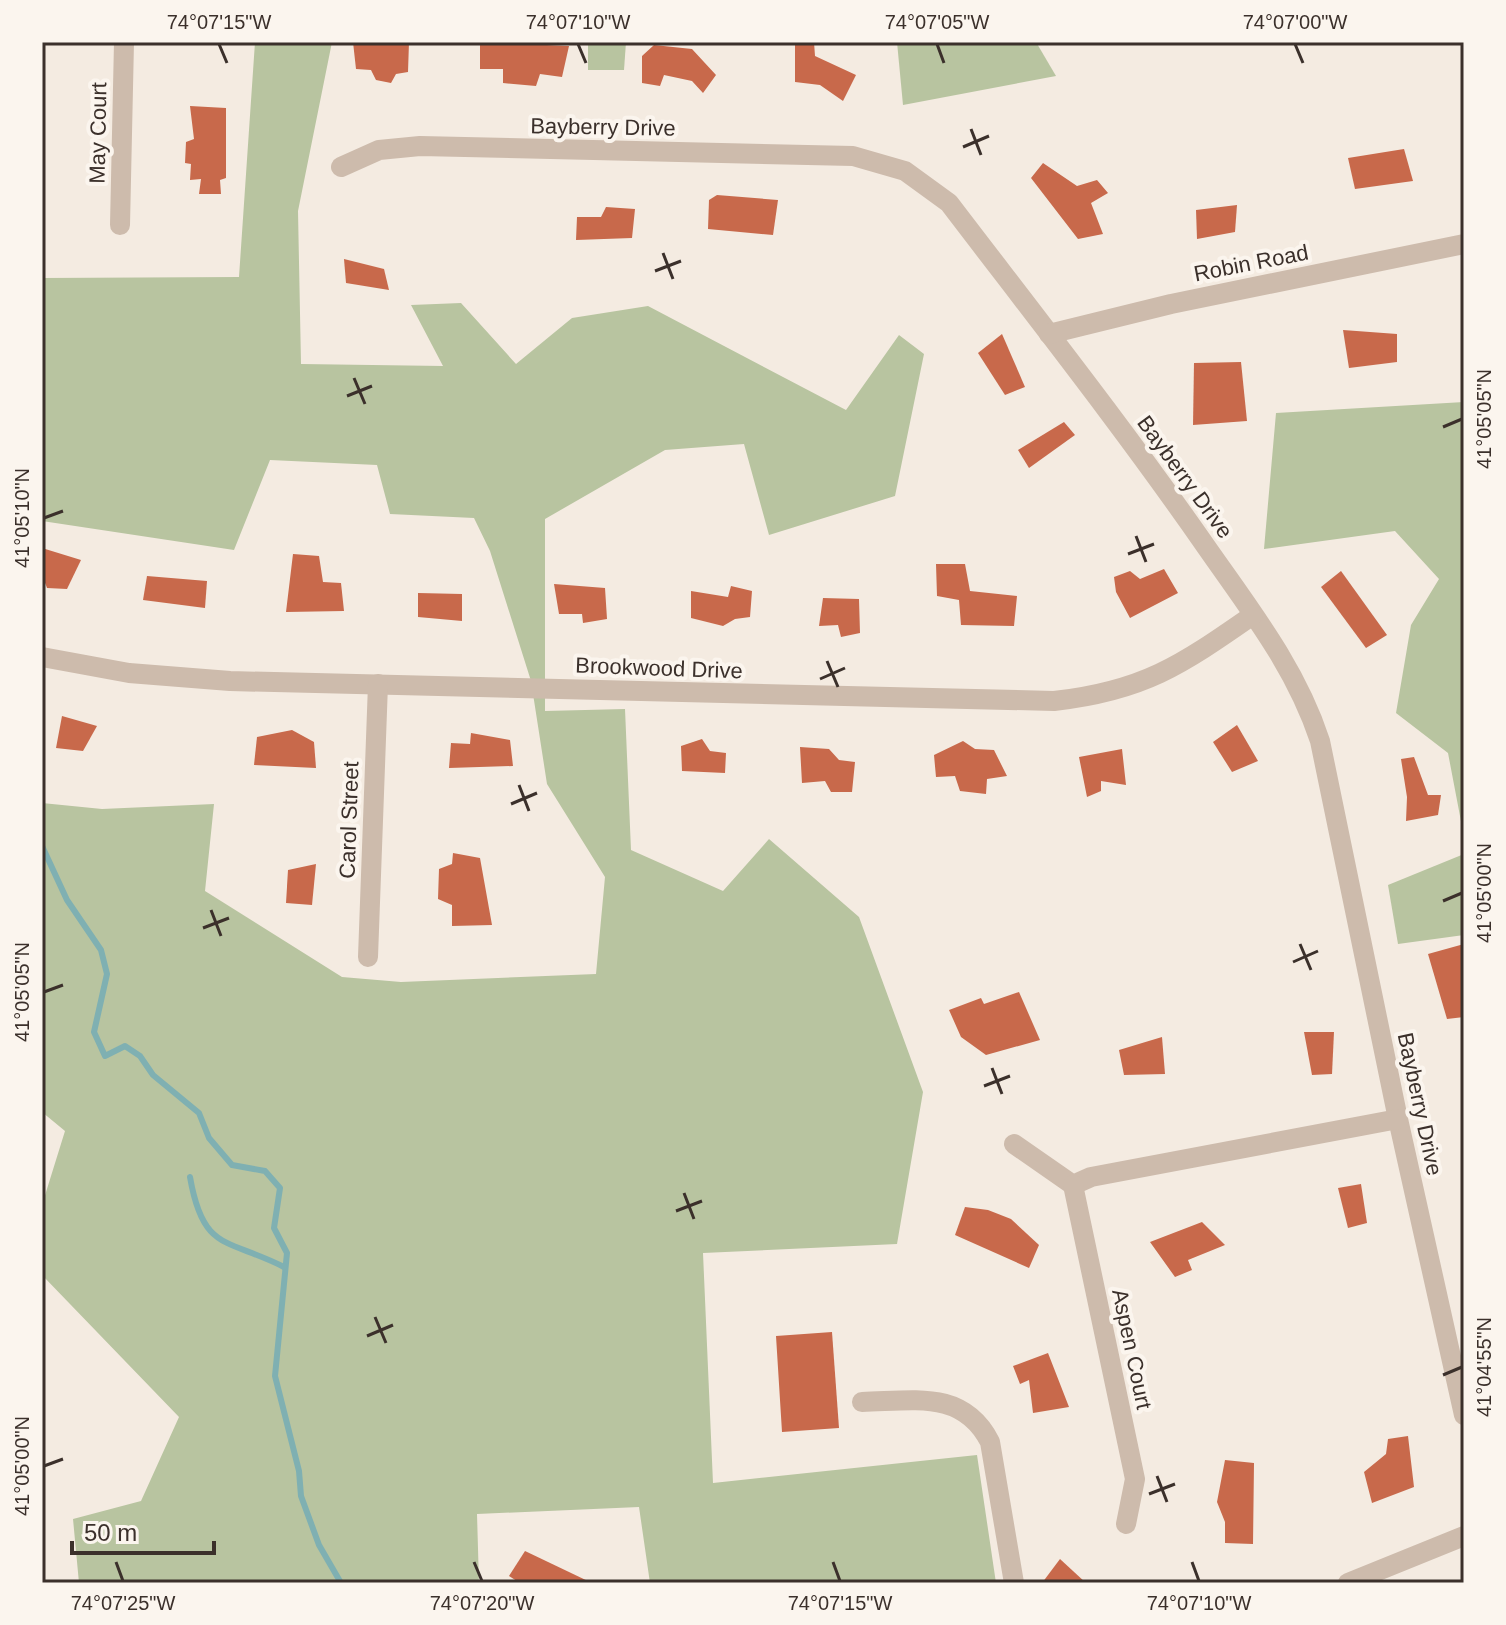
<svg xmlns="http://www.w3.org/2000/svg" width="1506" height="1625" font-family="Arial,sans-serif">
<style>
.green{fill:#b8c4a0}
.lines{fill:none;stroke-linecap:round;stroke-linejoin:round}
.stream{stroke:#7fb0b2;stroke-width:6}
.building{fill:#c8694b}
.street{stroke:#cdbbac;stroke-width:20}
.ticks{fill:none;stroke:#3b302b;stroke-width:3}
.labels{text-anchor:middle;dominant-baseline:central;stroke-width:8;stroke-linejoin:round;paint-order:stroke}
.street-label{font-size:22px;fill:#3b302b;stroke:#fbf5ee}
.neatline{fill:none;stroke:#3b302b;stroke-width:3}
.ticks-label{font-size:20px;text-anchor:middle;fill:#3b302b}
</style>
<rect width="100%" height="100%" fill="#f4ebe1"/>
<g class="green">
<polygon points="255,42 332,42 298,211 301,364 443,366 411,305 461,303 516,364 572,318 648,306 846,410 899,335 924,354 895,496 769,535 744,444 665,450 545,519 545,711 625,709 631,850 723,891 769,839 859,917 923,1092 897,1244 703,1253 713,1483 977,1455 996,1583 650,1583 639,1507 477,1514 479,1583 79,1583 73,1519 141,1501 179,1417 42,1275 42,1205 65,1131 42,1112 42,803 102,809 214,804 205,891 342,977 401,982 596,974 605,877 547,784 531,681 490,551 474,518 390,514 377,465 270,460 234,550 42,521 42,278 239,277"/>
<polygon points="588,42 626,42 624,70 588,70"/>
<polygon points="897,42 1036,42 1056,76 903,105"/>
<polygon points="1464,402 1464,837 1448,753 1396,713 1411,625 1439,579 1395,531 1264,549 1276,413"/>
<polygon points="1464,854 1464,935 1398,944 1388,885"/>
</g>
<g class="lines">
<g class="stream">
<polyline points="42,846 67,900 101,950 107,974 94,1032 105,1056 125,1046 140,1056 153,1075 199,1113 209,1138 232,1165 265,1171 280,1188 274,1228 287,1253 275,1376 299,1471 301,1496 319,1545 341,1583"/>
<path d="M 190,1177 C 203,1252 227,1238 284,1267"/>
</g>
</g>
<g class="building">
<polygon points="353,42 409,42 408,72 396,74 391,83 376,80 371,70 356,69"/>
<polygon points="480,42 569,46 562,77 540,74 536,86 503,83 503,69 480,69"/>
<polygon points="795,42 814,42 815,56 856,75 843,101 820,85 795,82"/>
<polygon points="654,45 692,49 716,75 703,93 692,81 664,75 660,86 642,83 642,56"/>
<polygon points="190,106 226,108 226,178 220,180 221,194 199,194 201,179 190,180 191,164 185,163 186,142 194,139"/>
<polygon points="1404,149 1413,181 1355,189 1348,158"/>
<polygon points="1043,163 1077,186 1097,180 1108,193 1091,203 1103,234 1078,239 1031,178"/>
<polygon points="717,195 778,200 773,235 708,229 709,200"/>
<polygon points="1237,205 1235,232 1197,239 1196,210"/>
<polygon points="606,207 635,209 632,238 576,240 577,217 601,217"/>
<polygon points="344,259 384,269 389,290 346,283"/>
<polygon points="1343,330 1397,334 1397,362 1349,368"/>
<polygon points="1002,334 1025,387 1005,395 978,353"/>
<polygon points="1241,362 1247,421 1193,425 1194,363"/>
<polygon points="1064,422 1075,435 1029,468 1018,450"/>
<polygon points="42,548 81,560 67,589 47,588 42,575"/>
<polygon points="293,554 319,556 323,582 341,583 344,611 286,612"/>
<polygon points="936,564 965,564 970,591 1017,596 1014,626 961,625 959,600 937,596"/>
<polygon points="1164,569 1178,593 1130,618 1116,592 1114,577 1130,571 1140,579"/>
<polygon points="1341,571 1387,635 1366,648 1321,587"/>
<polygon points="147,576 207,581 205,608 143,600"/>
<polygon points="554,584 605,588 607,619 583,623 582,614 559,614"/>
<polygon points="731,586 752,591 750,617 735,619 723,626 691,618 691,591 728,597"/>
<polygon points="418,593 462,594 462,621 418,617"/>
<polygon points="823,598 859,599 860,633 841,637 838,625 819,626"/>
<polygon points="62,716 97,726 83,751 56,748"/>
<polygon points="1237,725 1258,761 1232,772 1213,742"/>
<polygon points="292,730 314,742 316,768 254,765 257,737"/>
<polygon points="471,733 510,740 513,766 449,768 451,743 470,744"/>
<polygon points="702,739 710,751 726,753 725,773 682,771 681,746"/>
<polygon points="963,741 975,749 994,750 1007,776 987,779 986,794 960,791 955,776 936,777 934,755"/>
<polygon points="800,747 829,749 839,760 855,762 852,792 831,792 825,781 802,783"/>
<polygon points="1122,749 1126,785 1101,781 1101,791 1087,797 1079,757"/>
<polygon points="1414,757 1428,795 1441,795 1438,815 1406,821 1407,797 1401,759"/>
<polygon points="453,853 480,858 492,925 452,926 452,905 438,899 439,869 452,864"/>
<polygon points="316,864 312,905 286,903 288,870"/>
<polygon points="1464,944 1464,1017 1447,1019 1428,954"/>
<polygon points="1019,992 1040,1040 986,1055 961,1037 949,1010 981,998 984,1004"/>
<polygon points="1304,1032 1334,1032 1332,1074 1312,1075"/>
<polygon points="1162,1037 1165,1074 1124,1075 1119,1050"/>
<polygon points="1361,1184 1367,1223 1348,1228 1338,1188"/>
<polygon points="965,1207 988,1210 1011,1219 1039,1245 1029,1268 955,1235"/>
<polygon points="1202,1222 1225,1245 1188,1260 1192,1270 1175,1277 1150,1242"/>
<polygon points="832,1332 839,1428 782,1432 776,1336"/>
<polygon points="1048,1353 1069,1407 1033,1413 1029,1380 1020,1384 1013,1366"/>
<polygon points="1408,1436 1414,1487 1372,1503 1364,1472 1386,1454 1388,1439"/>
<polygon points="1225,1460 1254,1463 1253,1544 1225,1543 1225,1522 1217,1502"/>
<polygon points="525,1551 592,1583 520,1583 509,1576"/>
<polygon points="1060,1559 1086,1583 1042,1583"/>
</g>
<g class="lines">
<g class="street">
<path d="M 341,167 L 379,150 L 420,146 L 853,156 L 905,171 L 949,203 C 1036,317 1125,430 1207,548 C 1251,611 1296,668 1320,741 L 1398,1119 L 1464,1415"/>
<polyline points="120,225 124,42"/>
<polyline points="1049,334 1171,304 1464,244"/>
<path d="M 42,657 L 129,673 L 230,681 L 1054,701 C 1144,691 1181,665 1253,615"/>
<polyline points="368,957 378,684"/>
<polyline points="1014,1144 1073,1185 1091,1177 1398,1119"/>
<polyline points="1073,1185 1135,1479 1126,1524"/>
<path d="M 862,1402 C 913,1401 963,1389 990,1442 L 1014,1583"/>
<polyline points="1348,1583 1464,1536"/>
</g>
</g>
<path class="ticks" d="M 219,44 L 227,63M 578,44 L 586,63M 937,44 L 944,63M 1295,44 L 1303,63M 971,129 L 981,155M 963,147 L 989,136M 663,253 L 673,279M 655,271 L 681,261M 354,378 L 365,404M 347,396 L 372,386M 1443,427 L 1462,419M 44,518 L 63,511M 1136,536 L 1146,562M 1128,554 L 1154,544M 827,661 L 838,687M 820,679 L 845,668M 519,785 L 529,811M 511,804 L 537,793M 1443,901 L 1462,893M 211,910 L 221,936M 203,928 L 229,918M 1300,944 L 1311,970M 1293,962 L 1318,951M 44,992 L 63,985M 992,1068 L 1002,1094M 984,1086 L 1010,1076M 684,1193 L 694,1219M 676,1211 L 702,1201M 375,1317 L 386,1343M 367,1336 L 393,1325M 1443,1375 L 1462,1367M 44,1466 L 63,1459M 1157,1476 L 1167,1502M 1149,1494 L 1175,1484M 116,1562 L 123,1581M 474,1562 L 482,1581M 833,1562 L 840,1581M 1192,1562 L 1199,1581"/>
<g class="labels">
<g class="street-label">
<text transform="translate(603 127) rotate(1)">Bayberry Drive</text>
<text transform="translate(98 133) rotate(-89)">May Court</text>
<text transform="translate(1251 263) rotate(-11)">Robin Road</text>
<text transform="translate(1185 477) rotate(54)">Bayberry Drive</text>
<text transform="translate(659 668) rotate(2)">Brookwood Drive</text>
<text transform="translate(349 820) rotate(-88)">Carol Street</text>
<text transform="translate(1420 1104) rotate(78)">Bayberry Drive</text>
<text transform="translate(1132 1349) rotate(78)">Aspen Court</text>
</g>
</g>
<rect width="1506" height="1625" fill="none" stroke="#fbf5ee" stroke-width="88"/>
<path d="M72 1541v12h142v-12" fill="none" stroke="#3b302b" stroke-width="4"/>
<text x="84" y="1541" font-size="24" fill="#3b302b" stroke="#fbf5ee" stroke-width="6" paint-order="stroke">50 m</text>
<rect x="44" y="44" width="1418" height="1537" class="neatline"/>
<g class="ticks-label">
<text x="219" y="29">74°07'15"W</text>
<text x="578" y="29">74°07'10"W</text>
<text x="937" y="29">74°07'05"W</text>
<text x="1295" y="29">74°07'00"W</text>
<text transform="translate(1484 419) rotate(-90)" y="7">41°05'05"N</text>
<text transform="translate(22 518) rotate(-90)" y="7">41°05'10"N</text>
<text transform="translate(1484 893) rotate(-90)" y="7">41°05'00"N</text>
<text transform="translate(22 992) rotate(-90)" y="7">41°05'05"N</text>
<text transform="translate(1484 1367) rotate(-90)" y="7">41°04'55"N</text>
<text transform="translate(22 1466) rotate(-90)" y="7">41°05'00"N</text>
<text x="123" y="1610">74°07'25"W</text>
<text x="482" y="1610">74°07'20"W</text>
<text x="840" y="1610">74°07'15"W</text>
<text x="1199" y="1610">74°07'10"W</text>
</g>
</svg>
